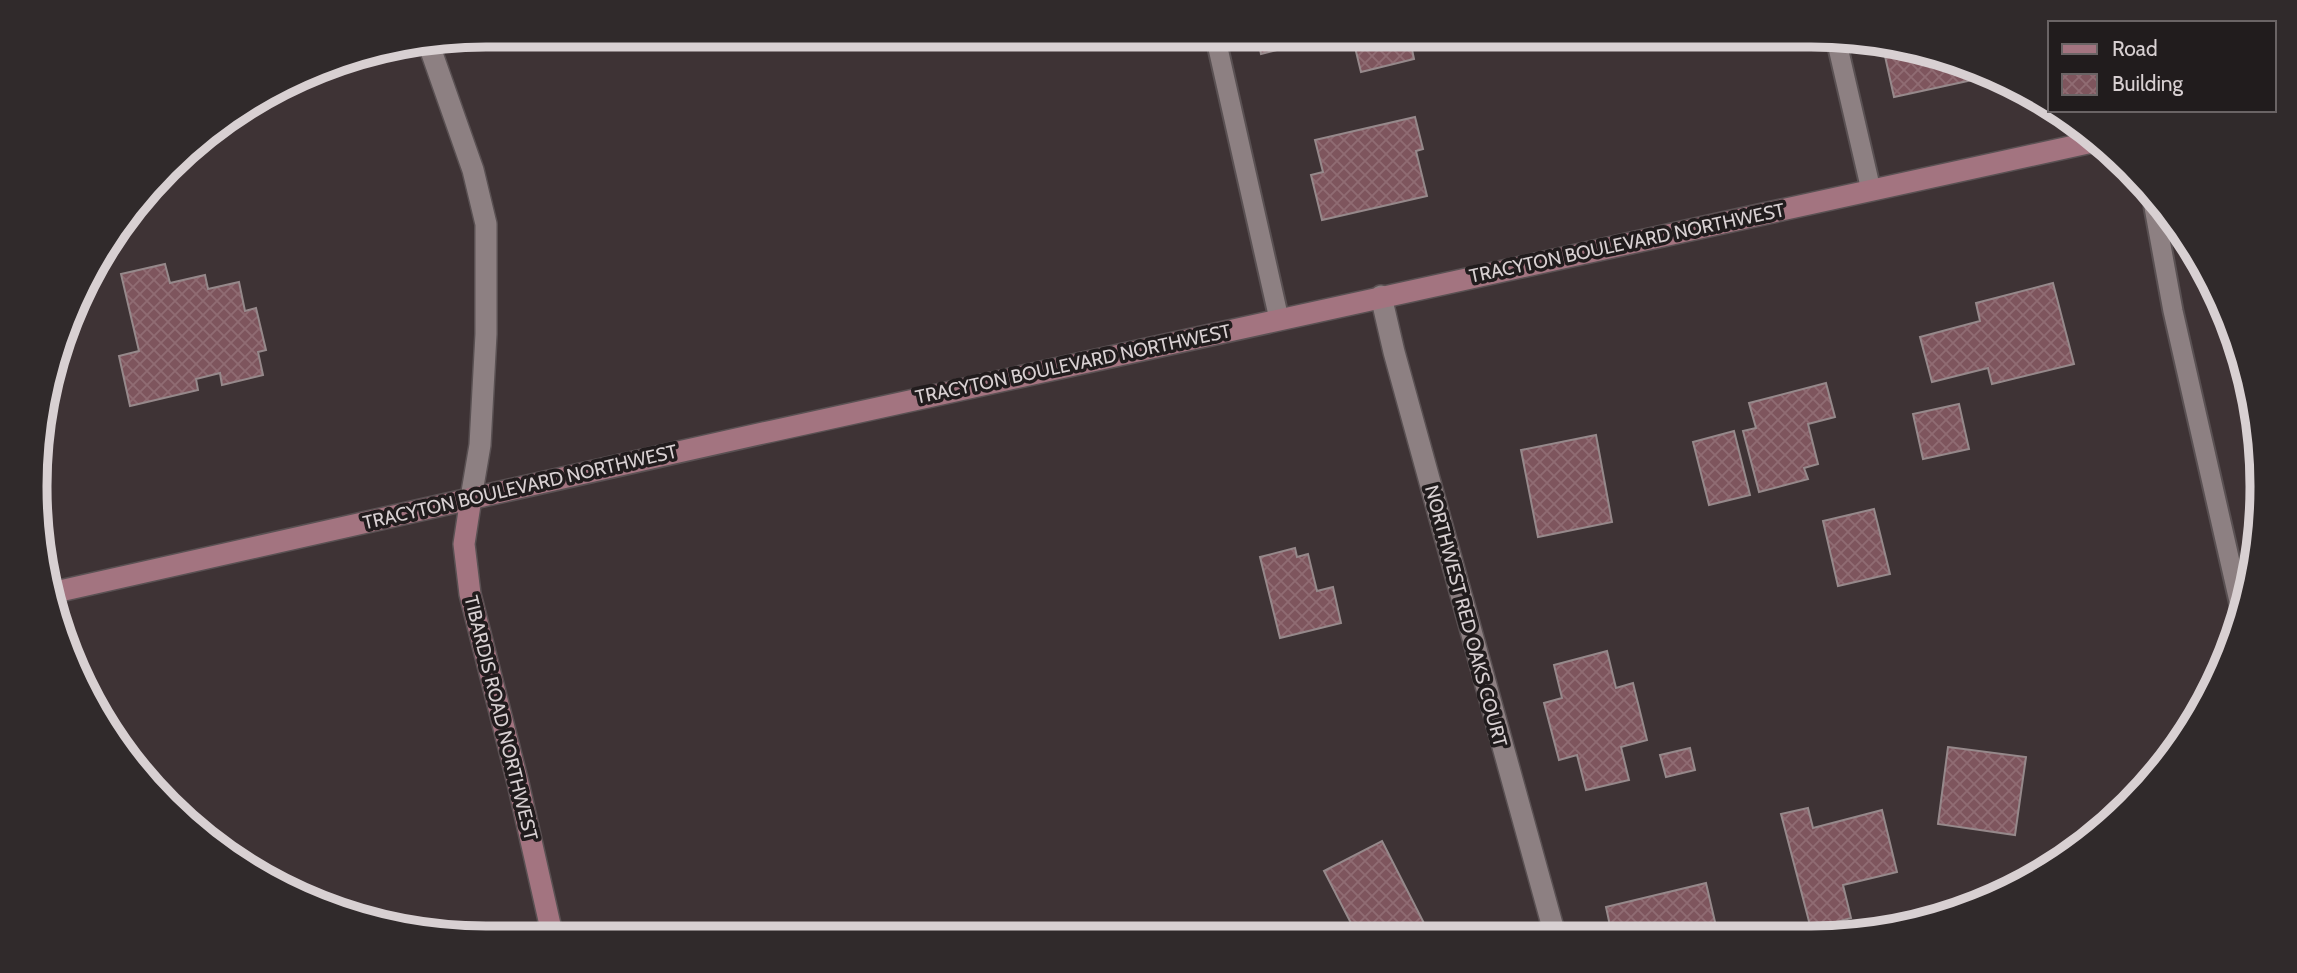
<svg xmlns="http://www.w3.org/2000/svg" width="2297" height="973" font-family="Cabin,sans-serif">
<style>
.building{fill:url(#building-cross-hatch);stroke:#96898b;stroke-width:2}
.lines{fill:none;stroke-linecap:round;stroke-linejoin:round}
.lane-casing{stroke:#5a5153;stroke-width:23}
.street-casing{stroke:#5a5153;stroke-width:24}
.secondary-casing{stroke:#5a5153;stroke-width:24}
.lane{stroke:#8d8082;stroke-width:19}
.street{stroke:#8d8082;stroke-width:21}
.secondary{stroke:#a37480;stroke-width:21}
.labels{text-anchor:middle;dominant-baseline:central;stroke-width:7;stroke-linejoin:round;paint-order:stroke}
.street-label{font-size:19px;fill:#d8d0d2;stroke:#211c1d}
.rim{fill:none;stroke:#d8d0d2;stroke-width:9}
</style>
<defs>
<pattern id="building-cross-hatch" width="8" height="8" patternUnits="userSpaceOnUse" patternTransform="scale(1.75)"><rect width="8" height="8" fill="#7e555d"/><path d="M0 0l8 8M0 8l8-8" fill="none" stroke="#906c73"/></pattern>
</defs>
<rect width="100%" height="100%" fill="#3e3335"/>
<g class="building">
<polygon points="1257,35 1290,35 1293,46 1261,54"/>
<polygon points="1352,35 1409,35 1414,59 1361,72"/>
<polygon points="1883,47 1956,59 1986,77 1894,97"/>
<polygon points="1415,117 1423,149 1416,151 1427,196 1322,220 1311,175 1323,172 1315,140"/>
<polygon points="165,264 170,283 205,275 208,289 239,282 245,311 256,308 266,350 258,352 263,375 222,385 220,373 196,379 198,390 130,406 119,356 139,351 121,274"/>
<polygon points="2053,283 2074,364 1992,384 1988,368 1932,382 1920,337 1980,321 1976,303"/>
<polygon points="1826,383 1835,417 1808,424 1818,464 1804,468 1808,479 1759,492 1743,431 1756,428 1749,403"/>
<polygon points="1959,404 1969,449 1923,459 1913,414"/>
<polygon points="1734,431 1750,495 1709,505 1693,442"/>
<polygon points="1596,435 1612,522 1538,537 1521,450"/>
<polygon points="1874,509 1890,574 1838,586 1823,521"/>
<polygon points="1295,548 1297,557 1308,554 1317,591 1333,587 1341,623 1280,638 1260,557"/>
<polygon points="1607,651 1616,688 1633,683 1647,740 1621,747 1629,780 1586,790 1577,755 1559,760 1544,703 1562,698 1554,665"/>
<polygon points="1948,747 2026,757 2015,835 1938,824"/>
<polygon points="1690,748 1695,770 1666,777 1660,755"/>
<polygon points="1808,808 1813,828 1882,810 1897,872 1843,885 1851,918 1811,929 1781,814"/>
<polygon points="1382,841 1427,929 1415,935 1340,936 1337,930 1351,923 1324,871"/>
<polygon points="1706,883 1718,935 1612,935 1606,907"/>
</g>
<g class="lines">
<defs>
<g id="lane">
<polyline points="1215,35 1279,319"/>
<polyline points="1836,39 1871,190"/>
<polyline points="2154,207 2173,311 2241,610"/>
</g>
<g id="street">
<polyline points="429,45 473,170 486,224 486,334 480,445 471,498"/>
<polyline points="1381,296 1394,352 1555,935"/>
</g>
<g id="secondary">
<polyline points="471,498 464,544 470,594 518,783 553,938"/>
<path d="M 51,593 C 732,438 1415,289 2097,141"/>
</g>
</defs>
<use href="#lane" class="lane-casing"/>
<use href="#street" class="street-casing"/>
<use href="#secondary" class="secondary-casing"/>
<use href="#lane" class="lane"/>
<use href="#street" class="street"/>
<use href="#secondary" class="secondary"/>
</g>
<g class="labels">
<g class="street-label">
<text transform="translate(1627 243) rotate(-12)">TRACYTON BOULEVARD NORTHWEST</text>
<text transform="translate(1073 364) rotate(-12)">TRACYTON BOULEVARD NORTHWEST</text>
<text transform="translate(520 487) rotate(-13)">TRACYTON BOULEVARD NORTHWEST</text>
<text transform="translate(1466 616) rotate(75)">NORTHWEST RED OAKS COURT</text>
<text transform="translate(501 718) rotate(76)">TIBARDIS ROAD NORTHWEST</text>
</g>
</g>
<path d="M0 0H2297V973H0ZM486 47H1811A439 439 0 0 1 2250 486V487A439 439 0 0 1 1811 926H486A439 439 0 0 1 47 487V486A439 439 0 0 1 486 47Z" fill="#302a2b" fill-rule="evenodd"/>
<path class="rim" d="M486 47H1811A439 439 0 0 1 2250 486V487A439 439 0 0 1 1811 926H486A439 439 0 0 1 47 487V486A439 439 0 0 1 486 47Z"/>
<rect x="2048" y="21" width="228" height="91" fill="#211c1d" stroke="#6a6465" stroke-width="2"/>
<rect x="2062" y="44" width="35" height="10" fill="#a37480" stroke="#6a6465" stroke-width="2"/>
<text x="2112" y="56" font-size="21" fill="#d8d0d2">Road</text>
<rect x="2062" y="74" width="35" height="21" fill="url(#building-cross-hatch)" stroke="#6a6465" stroke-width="2"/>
<text x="2112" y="91" font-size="21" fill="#d8d0d2">Building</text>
</svg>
